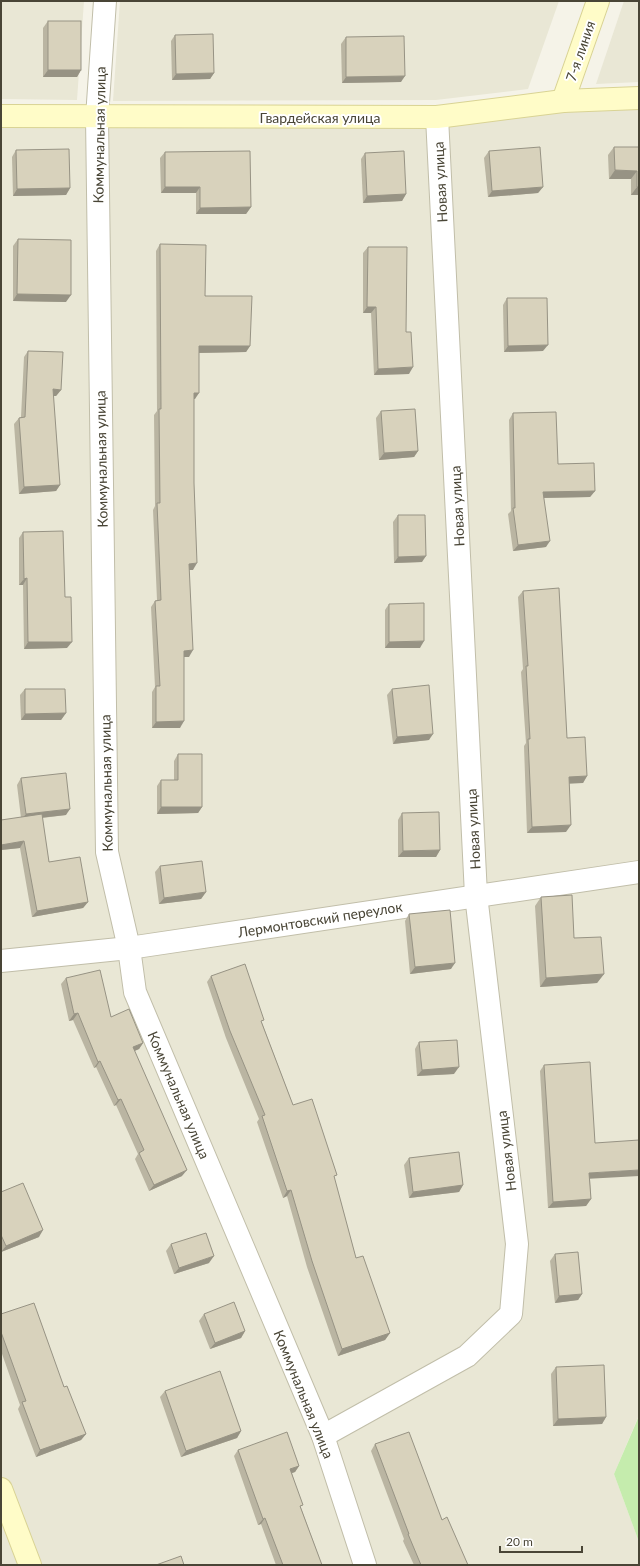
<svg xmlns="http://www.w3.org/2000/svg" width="640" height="1566" font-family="Lato,sans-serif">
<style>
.residential{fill:#e9e7d5}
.green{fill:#c5ecad}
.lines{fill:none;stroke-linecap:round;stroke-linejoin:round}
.minor-casing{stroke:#c1bea9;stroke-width:24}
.secondary-casing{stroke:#d9d394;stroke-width:24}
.minor{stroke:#fff;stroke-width:22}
.secondary{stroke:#fffcc8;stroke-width:22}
.wall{fill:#bab5a2}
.shaded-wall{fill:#979384}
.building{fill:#d8d2bc;stroke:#979384}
.labels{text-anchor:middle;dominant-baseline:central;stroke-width:4;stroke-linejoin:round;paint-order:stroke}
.street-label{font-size:14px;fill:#494536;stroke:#fff}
</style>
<rect width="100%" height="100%" fill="#f5f3e8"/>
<g class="residential">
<polygon points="1,1 84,1 77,100 1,99"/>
<polygon points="120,1 559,1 528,89 436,100 113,101"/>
<polygon points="624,1 639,1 639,82 596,84"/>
<polygon points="639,98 639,1415 614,1474 639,1542 639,1565 1,1565 1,116 437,117"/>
</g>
<polygon class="green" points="639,1416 639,1542 614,1474"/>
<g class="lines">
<defs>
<g id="minor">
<polyline points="105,1 97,117 107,852 129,948 135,992 323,1436 365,1565"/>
<polyline points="1,961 129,948 639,872"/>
<polyline points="323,1436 467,1356 511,1314 517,1244 476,895 437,117"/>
</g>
<g id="secondary">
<polyline points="563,101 598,1"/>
<polyline points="1,116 437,117 563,101 639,98"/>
<polyline points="1,1489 30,1565"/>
</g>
</defs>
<use href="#minor" class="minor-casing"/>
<use href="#secondary" class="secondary-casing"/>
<use href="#minor" class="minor"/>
<use href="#secondary" class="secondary"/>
</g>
<g class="wall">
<polygon points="48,21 81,70 77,77 43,77 43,28"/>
<polygon points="175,35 214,73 210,79 172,80 171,41"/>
<polygon points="346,37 401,82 342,83 341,44"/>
<polygon points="614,147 639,147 639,195 631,195 631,179 609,179 608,155"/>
<polygon points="16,150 70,188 66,195 13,196 12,157"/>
<polygon points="489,151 543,187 538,193 488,197 484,158"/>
<polygon points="165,152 251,207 246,214 196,214 196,193 161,193 160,158"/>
<polygon points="365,153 406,194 402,201 363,203 361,159"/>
<polygon points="18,239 66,302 13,301 13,246"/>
<polygon points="160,244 250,346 246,352 199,353 195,399 194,399 193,570 189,570 189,657 184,657 180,728 152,728 152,692 155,687 151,607 155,601 157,600 153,510 155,506 154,415 157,411 156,251"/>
<polygon points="368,247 409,374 374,375 371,313 363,313 363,253"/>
<polygon points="507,298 543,351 504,352 503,305"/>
<polygon points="28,351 61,390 56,396 53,396 60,485 56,491 19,494 14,424 19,418 21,417 24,357"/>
<polygon points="381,411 418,451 414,457 379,460 376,418"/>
<polygon points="513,413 558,464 595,491 590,497 544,498 546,547 513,551 508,514 511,511 509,420"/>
<polygon points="398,515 422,562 394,563 393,522"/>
<polygon points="23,532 65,597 67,648 24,649 23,585 19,585 19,538"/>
<polygon points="523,591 567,738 587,776 583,783 569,783 566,832 527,833 524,746 526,743 521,672 523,669 518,597"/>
<polygon points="389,604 420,648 385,648 385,610"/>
<polygon points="25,689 66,713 61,720 21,720 20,695"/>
<polygon points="392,689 429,740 393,744 387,695"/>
<polygon points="178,754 202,807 198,813 157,814 157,786 161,780 174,780 174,761"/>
<polygon points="21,778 66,815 42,818 49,862 88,902 83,908 32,917 20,848 1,850 1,820 21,818 17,785"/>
<polygon points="402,813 440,850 436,857 398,857 398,820"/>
<polygon points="160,866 206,892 201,899 159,904 155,872"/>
<polygon points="541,897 574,938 604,974 597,983 540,987 535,906"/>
<polygon points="409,914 451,969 410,974 405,921"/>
<polygon points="211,976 262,1023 293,1105 334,1178 356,1258 390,1333 385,1340 338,1356 307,1267 287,1196 283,1198 257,1122 259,1119 226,1038 207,982"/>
<polygon points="66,978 111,1017 143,1043 139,1049 134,1051 182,1176 149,1191 135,1159 138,1154 116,1105 114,1106 96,1067 94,1068 73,1020 69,1021 61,984"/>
<polygon points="419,1042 454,1074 417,1076 415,1049"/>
<polygon points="544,1065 590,1179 591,1199 586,1206 548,1208 540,1071"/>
<polygon points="409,1158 463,1185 459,1192 409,1198 404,1165"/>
<polygon points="1,1192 39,1237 1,1252"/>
<polygon points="171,1244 209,1263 174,1274 166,1251"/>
<polygon points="555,1254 582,1294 578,1300 555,1303 550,1261"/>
<polygon points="1,1314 64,1387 86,1434 81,1440 36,1457 18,1409 20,1405 1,1351"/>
<polygon points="204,1314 245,1331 241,1338 210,1349 199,1321"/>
<polygon points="556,1367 606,1417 602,1424 553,1426 551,1374"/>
<polygon points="165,1391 241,1431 237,1438 181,1457 160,1397"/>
<polygon points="375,1444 442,1520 468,1565 414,1565 403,1541 404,1539 371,1451"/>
<polygon points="238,1450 299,1466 295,1472 292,1473 301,1508 322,1565 276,1565 261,1524 258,1525 234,1456"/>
</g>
<g class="shaded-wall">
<polygon points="48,70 81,70 77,77 43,77"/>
<polygon points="214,73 210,79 172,80 176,74"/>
<polygon points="405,76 401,82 342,83 346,77"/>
<polygon points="615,170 637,171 631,179 609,179"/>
<polygon points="165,187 200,187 196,193 161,193"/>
<polygon points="543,187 538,193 488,197 492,191"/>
<polygon points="637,187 639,187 639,195 631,195"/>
<polygon points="70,188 66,195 13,196 17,189"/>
<polygon points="406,194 402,201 363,203 367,196"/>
<polygon points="251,207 246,214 196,214 200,208"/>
<polygon points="17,294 71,295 66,302 13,301"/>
<polygon points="367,307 376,307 371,313 363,313"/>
<polygon points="548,345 543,351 504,352 508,346"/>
<polygon points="199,346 250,346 246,352 195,353"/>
<polygon points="413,367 409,374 374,375 378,369"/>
<polygon points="53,389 61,390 56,396 48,396"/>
<polygon points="194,393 199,393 195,399 190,399"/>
<polygon points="418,451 414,457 379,460 384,453"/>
<polygon points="60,485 56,491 19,494 24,487"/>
<polygon points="595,491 590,497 539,498 543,492"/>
<polygon points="550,541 546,547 513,551 518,545"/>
<polygon points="426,556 422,562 394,563 398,557"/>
<polygon points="197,563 193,570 184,570 189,564"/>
<polygon points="27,578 23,585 19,585 24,579"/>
<polygon points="424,641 420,648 385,648 389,642"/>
<polygon points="28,642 72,642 67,648 24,649"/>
<polygon points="193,650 189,657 179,657 184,651"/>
<polygon points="66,713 61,720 21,720 25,714"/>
<polygon points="184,721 180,728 152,728 156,722"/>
<polygon points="433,734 429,740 393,744 397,737"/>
<polygon points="587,776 583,783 564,784 569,777"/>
<polygon points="161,807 202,807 198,813 157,814"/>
<polygon points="70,809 66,815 21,820 26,814"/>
<polygon points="571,825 566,832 527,833 532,827"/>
<polygon points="24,841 20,848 1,850 1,845"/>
<polygon points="440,850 436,857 398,857 403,851"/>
<polygon points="206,892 201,899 159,904 164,898"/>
<polygon points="88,902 83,908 32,917 37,911"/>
<polygon points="455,963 451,969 410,974 415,967"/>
<polygon points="604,974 597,983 540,987 546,978"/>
<polygon points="78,1013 73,1020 69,1021 74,1014"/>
<polygon points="143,1043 139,1049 128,1054 133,1047"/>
<polygon points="100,1061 96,1067 94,1068 98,1062"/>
<polygon points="459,1067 454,1074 417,1076 422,1070"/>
<polygon points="121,1099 116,1105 114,1106 118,1100"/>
<polygon points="187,1170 182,1176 149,1191 154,1185"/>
<polygon points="639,1170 639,1176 585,1179 589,1173"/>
<polygon points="463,1185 459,1192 409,1198 413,1192"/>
<polygon points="291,1190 287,1196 283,1198 287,1191"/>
<polygon points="591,1199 586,1206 548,1208 553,1202"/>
<polygon points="43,1230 39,1237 1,1252 6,1246"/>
<polygon points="214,1256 209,1263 174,1274 179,1268"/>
<polygon points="582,1294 578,1300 555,1303 559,1296"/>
<polygon points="245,1331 241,1338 210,1349 215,1343"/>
<polygon points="390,1333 385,1340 338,1356 342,1349"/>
<polygon points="606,1417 602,1424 553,1426 558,1419"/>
<polygon points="241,1431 237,1438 181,1457 186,1451"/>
<polygon points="86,1434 81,1440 36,1457 40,1450"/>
<polygon points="299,1466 295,1472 286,1475 290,1469"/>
<polygon points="265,1518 261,1524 258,1525 263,1519"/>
</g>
<g class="building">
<rect x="48" y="21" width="33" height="49"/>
<polygon points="213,34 214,73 176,74 175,35"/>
<polygon points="404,36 405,76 346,77 346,37"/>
<polygon points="540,147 543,187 492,191 489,151"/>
<polygon points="614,147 639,147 639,187 637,187 637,171 615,170"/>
<polygon points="69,149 70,188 17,189 16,150"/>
<polygon points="250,151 251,207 200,208 200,187 165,187 165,152"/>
<polygon points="404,151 406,194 367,196 365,153"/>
<polygon points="18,239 71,240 71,295 17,294"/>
<polygon points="160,244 206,245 205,296 252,296 250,346 199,346 199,393 194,393 194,483 197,563 189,564 193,650 184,651 184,721 156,722 156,686 160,686 155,601 161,600 157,503 160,503 159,409 161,409"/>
<polygon points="368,247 407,247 406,332 411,332 413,367 378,369 376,307 367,307"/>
<polygon points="507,298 547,298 548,345 508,346"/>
<polygon points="28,351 63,352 61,390 53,389 60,485 24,487 19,418 25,417"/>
<polygon points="415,409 418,451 384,453 381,411"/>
<polygon points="556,412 558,464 594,463 595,491 543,492 550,541 518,545 513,508 515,508 513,413"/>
<polygon points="398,515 425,515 426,556 398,557"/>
<polygon points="63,531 65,597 71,597 72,642 28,642 27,578 24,579 23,532"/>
<polygon points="559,588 567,738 585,737 587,776 569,777 571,825 532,827 528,739 530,739 526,666 528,666 523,591"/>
<polygon points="424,603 424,641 389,642 389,604"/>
<polygon points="429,685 433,734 397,737 392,689"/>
<polygon points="25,689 65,689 66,713 25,714"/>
<polygon points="178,754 202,754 202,807 161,807 161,780 178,780"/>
<polygon points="66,773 70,809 26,814 21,778"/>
<polygon points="439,812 440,850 403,851 402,813"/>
<polygon points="42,814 49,862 80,857 88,902 37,911 24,841 1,845 1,820"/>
<polygon points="202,861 206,892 164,898 160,866"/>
<polygon points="572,895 574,938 601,937 604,974 546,978 541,897"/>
<polygon points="450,910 455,963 415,967 409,914"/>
<polygon points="245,964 264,1020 261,1021 293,1105 312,1099 337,1175 334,1176 356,1258 363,1256 390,1333 342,1349 312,1261 291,1190 287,1191 262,1116 265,1115 230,1031 211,976"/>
<polygon points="100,970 111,1017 129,1009 143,1043 133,1047 187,1170 154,1185 139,1153 144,1150 121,1099 118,1100 100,1061 98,1062 78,1013 74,1014 66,978"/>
<polygon points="457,1040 459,1067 422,1070 419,1042"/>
<polygon points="590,1062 595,1143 639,1140 639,1170 589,1173 591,1199 553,1202 544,1065"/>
<polygon points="459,1152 463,1185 413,1192 409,1158"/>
<polygon points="23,1183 43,1230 6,1246 1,1235 1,1192"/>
<polygon points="206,1233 214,1256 179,1268 171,1244"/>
<polygon points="578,1252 582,1294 559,1296 555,1254"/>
<polygon points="234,1302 245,1331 215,1343 204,1314"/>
<polygon points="34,1303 64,1387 67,1386 86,1434 40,1450 22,1402 26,1401 1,1332 1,1314"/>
<polygon points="604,1365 606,1417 558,1419 556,1367"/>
<polygon points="220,1371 241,1431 186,1451 165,1391"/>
<polygon points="287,1432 299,1466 290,1469 303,1505 300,1506 322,1565 283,1565 265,1518 263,1519 238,1450"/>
<polygon points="409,1432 442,1520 447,1517 468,1565 421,1565 408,1534 409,1534 375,1444"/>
<polygon points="181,1556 184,1565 156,1565"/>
</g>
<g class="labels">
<g class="street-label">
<text transform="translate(580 51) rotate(-71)">7-я линия</text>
<text x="320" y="117">Гвардейская улица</text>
<text transform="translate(99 135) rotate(-89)">Коммунальная улица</text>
<text transform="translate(440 182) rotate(-93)">Новая улица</text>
<text transform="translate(101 459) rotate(-91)">Коммунальная улица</text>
<text transform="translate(457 506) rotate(-93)">Новая улица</text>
<text transform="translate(106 783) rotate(-91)">Коммунальная улица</text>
<text transform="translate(473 829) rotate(-93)">Новая улица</text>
<text transform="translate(320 919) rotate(-9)">Лермонтовский переулок</text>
<text transform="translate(179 1095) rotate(67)">Коммунальная улица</text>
<text transform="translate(506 1151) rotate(-97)">Новая улица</text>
<text transform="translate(304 1394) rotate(68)">Коммунальная улица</text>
</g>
</g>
<rect width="640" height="1566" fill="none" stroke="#494536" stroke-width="4"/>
<path d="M500 1546v6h82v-6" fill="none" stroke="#494536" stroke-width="2"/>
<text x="506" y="1546" font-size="12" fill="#494536" stroke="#ffffff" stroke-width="3" paint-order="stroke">20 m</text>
</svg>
